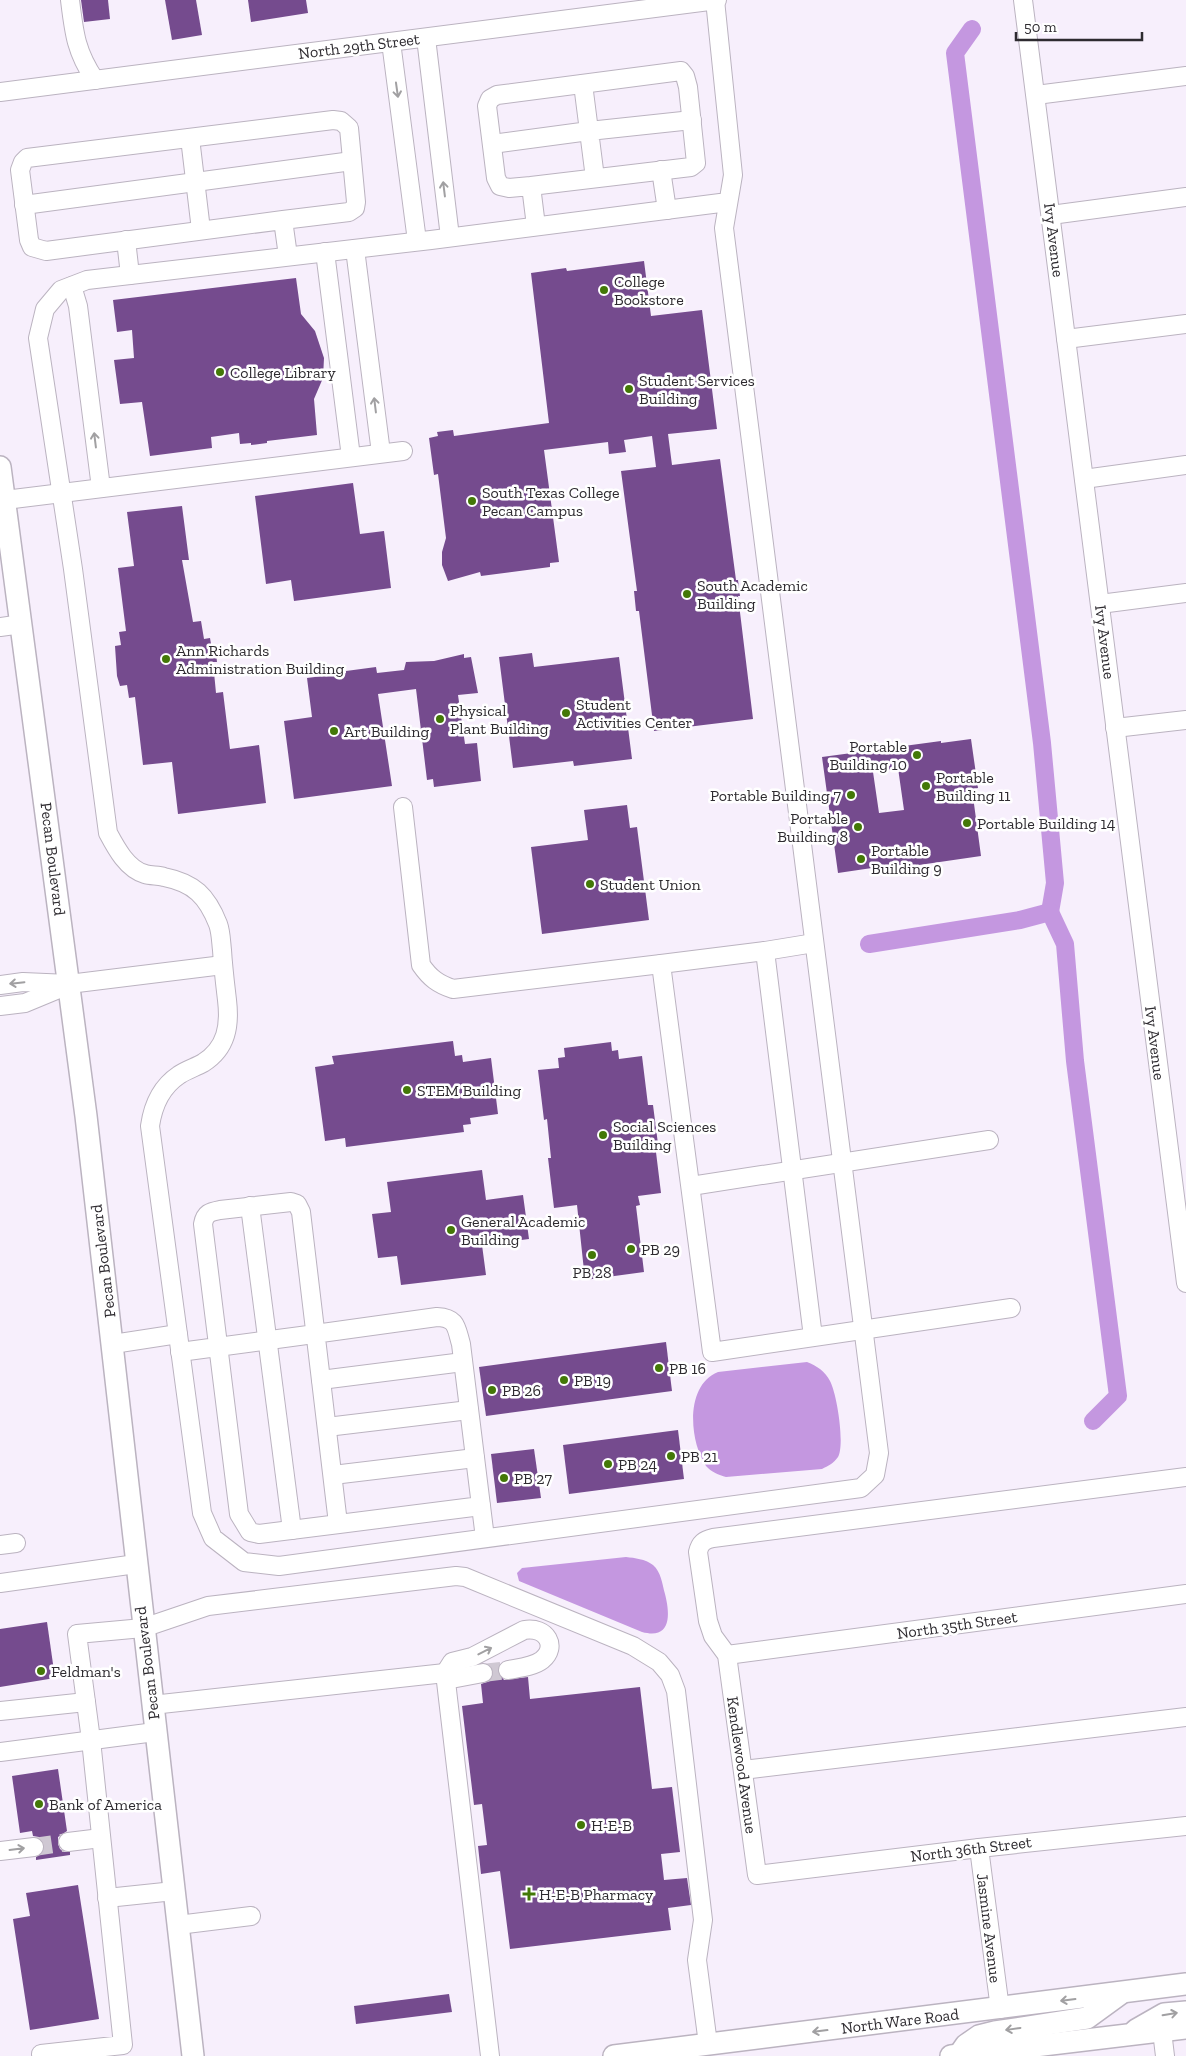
<svg xmlns="http://www.w3.org/2000/svg" width="1186" height="2056" font-family="'Zilla Slab',serif">
<style>
.water{fill:#c497e0}
.lines{fill:none;stroke-linecap:round;stroke-linejoin:round}
.canal{stroke:#c497e0;stroke-width:18}
.building{fill:#754b8e;fill-rule:evenodd}
.minor-tunnel{stroke:#cfc8d3;stroke-width:18;stroke-dasharray:18 9;stroke-linecap:butt}
.minor-casing{stroke:#bbb3c0;stroke-width:20}
.major-casing{stroke:#bbb3c0;stroke-width:24}
.minor{stroke:#fff;stroke-width:18}
.major{stroke:#fff;stroke-width:21}
.oneway{stroke:#a1a0a2}
.poi-dot{fill:#437807;stroke:#fff;stroke-width:2}
.labels{text-anchor:middle;dominant-baseline:central;stroke-width:5;stroke-linejoin:round;paint-order:stroke}
.street-label{font-size:16px;fill:#2e2b30;stroke:#fff}
.poi-label{font-size:16px;fill:#2e2b30;stroke:#fff;text-anchor:start}
</style>
<rect width="100%" height="100%" fill="#f7effc"/>
<g class="water">
<path d="M 807,1362 C 817,1366 825,1371 830,1381 C 837,1394 845,1445 838,1457 C 834,1463 828,1466 822,1469 L 726,1477 C 719,1475 711,1472 706,1466 C 689,1441 685,1385 718,1372 Z"/>
<path d="M 626,1557 C 635,1558 645,1559 653,1565 C 661,1572 662,1583 665,1594 C 670,1614 672,1640 642,1632 L 519,1581 L 517,1573 L 522,1568 Z"/>
</g>
<g class="lines">
<g class="canal">
<polyline points="972,29 955,53 1042,743 1055,883 1050,912"/>
<polyline points="869,944 1020,920 1050,912 1065,944 1075,1061 1118,1396 1093,1421"/>
</g>
</g>
<g class="building">
<polygon points="81,0 108,0 110,19 84,22"/>
<polygon points="165,0 196,0 202,35 172,40"/>
<polygon points="248,0 306,0 308,13 251,22"/>
<polygon points="644,261 651,316 702,310 717,429 668,434 672,465 720,459 736,580 738,580 740,596 738,596 753,719 654,731 639,611 636,611 634,591 637,591 621,471 656,467 652,436 624,440 626,452 609,454 608,442 544,450 559,562 550,563 550,567 481,576 480,572 448,581 442,565 442,552 446,538 438,474 434,475 429,438 438,436 437,432 453,430 454,436 549,423 531,273 566,268 567,271"/>
<polygon points="296,278 301,314 315,331 324,358 323,378 314,399 317,435 267,441 267,443 251,445 251,443 240,444 239,433 211,437 212,448 150,456 142,402 120,404 114,360 134,358 132,330 117,332 113,300"/>
<polygon points="353,483 360,534 384,531 391,588 294,601 291,580 266,584 255,496"/>
<polygon points="182,506 189,560 182,560 193,622 201,621 204,639 210,638 211,644 215,644 217,662 213,662 216,693 223,692 230,749 259,745 266,803 178,814 172,762 143,765 135,697 129,698 127,685 120,686 117,676 115,646 121,645 119,632 126,631 118,568 134,566 127,512"/>
<polygon points="532,653 534,667 619,657 632,759 574,766 573,761 513,768 499,657"/>
<polygon points="464,654 464,658 471,657 478,693 458,695 465,744 477,743 481,781 434,787 433,779 427,780 416,689 378,694 392,786 294,799 284,721 312,717 307,678 346,673 346,671 376,667 377,673 404,670 406,662 434,661"/>
<path d="M 971,739 L 978,788 L 972,789 L 981,856 L 919,865 L 900,867 L 899,864 L 838,873 L 822,757 L 941,741 L 941,743 ZM 898,768 L 904,810 L 879,813 L 873,772 Z"/>
<polygon points="627,805 630,828 637,827 649,920 542,934 531,847 588,840 584,810"/>
<polygon points="453,1041 455,1056 462,1055 463,1062 491,1058 498,1114 470,1118 471,1124 463,1125 464,1132 346,1147 345,1138 325,1141 315,1067 334,1064 332,1056"/>
<polygon points="611,1042 612,1051 618,1050 619,1059 642,1056 648,1105 653,1105 658,1144 655,1144 661,1193 638,1196 640,1205 636,1206 644,1272 585,1280 577,1205 554,1208 548,1158 551,1158 547,1119 544,1120 538,1070 559,1068 558,1058 565,1057 564,1048"/>
<polygon points="482,1170 486,1200 523,1195 529,1239 482,1245 486,1275 401,1285 397,1256 378,1258 372,1214 391,1212 387,1182"/>
<polygon points="666,1342 672,1391 486,1416 479,1367"/>
<polygon points="678,1430 684,1479 569,1494 563,1445"/>
<polygon points="534,1449 541,1498 497,1503 491,1454"/>
<polygon points="47,1622 55,1678 0,1687 0,1629"/>
<polygon points="500,1663 498,1672 504,1680 528,1677 530,1699 640,1687 652,1789 672,1787 680,1852 661,1854 664,1880 687,1878 691,1905 668,1908 671,1930 510,1949 500,1871 481,1874 478,1846 487,1845 482,1804 474,1805 462,1706 483,1703 481,1684 490,1681 493,1676 493,1671 489,1664"/>
<polygon points="58,1769 67,1831 58,1837 58,1844 60,1849 64,1852 70,1852 70,1855 36,1860 36,1857 44,1852 44,1845 39,1837 33,1836 32,1831 20,1833 12,1776"/>
<polygon points="78,1885 99,2019 30,2030 13,1919 30,1916 26,1893"/>
<polygon points="449,1994 452,2012 356,2024 354,2006"/>
</g>
<g class="lines">
<g class="minor-tunnel">
<polyline points="483,1673 508,1670"/>
<polyline points="34,1847 68,1842"/>
</g>
<defs>
<g id="minor">
<path d="M 70,0 C 74,33 76,52 95,80"/>
<path d="M 715,0 L 733,175 L 724,228 L 879,1453 L 875,1475 L 861,1488 L 279,1566 L 244,1562 L 213,1538 L 202,1513 L 150,1126 C 153,1105 161,1087 179,1075 C 186,1070 196,1067 203,1063 C 227,1048 230,1025 227,1000 C 225,983 223,967 222,950 C 221,942 221,932 218,924 C 207,896 194,883 164,877 C 158,875 151,876 145,874 C 127,869 116,848 108,833 L 73,569 L 38,338 L 45,309 L 61,290 L 87,280 L 431,240 L 728,202"/>
<polyline points="1023,0 1186,1283"/>
<polyline points="426,38 450,237"/>
<polyline points="391,42 417,241"/>
<polyline points="0,92 717,0"/>
<polyline points="1036,95 1186,76"/>
<polyline points="190,138 201,230"/>
<polyline points="492,144 589,131 583,84"/>
<polyline points="661,170 667,210"/>
<polyline points="595,178 589,131 692,120"/>
<polyline points="531,186 691,167 696,163 688,87 685,76 681,71 497,95 490,99 487,106 496,178 500,186 509,188 531,186 536,226"/>
<polyline points="24,205 352,161"/>
<polyline points="1051,215 1186,197"/>
<polyline points="283,220 46,251 32,247 29,240 20,170 23,162 27,158 333,120 341,121 349,128 356,202 355,208 349,212 283,220 288,256"/>
<polyline points="126,240 130,275"/>
<polyline points="355,249 381,453"/>
<polyline points="325,252 351,457"/>
<polyline points="72,286 78,306 101,488"/>
<polyline points="1066,339 1186,324"/>
<polyline points="1084,479 1186,465"/>
<polyline points="5,500 403,451"/>
<polyline points="1100,604 1186,593"/>
<polyline points="0,627 22,624"/>
<polyline points="1115,728 1186,720"/>
<path d="M 403,807 L 421,965 C 430,978 438,984 453,989 L 661,964"/>
<polyline points="765,951 814,943"/>
<polyline points="0,985 23,982 69,984 223,965"/>
<polyline points="0,1006 25,1003 66,986"/>
<polyline points="691,1186 989,1140"/>
<polyline points="250,1206 292,1530"/>
<path d="M 813,1337 L 765,951 L 661,964 L 712,1352 C 812,1337 911,1323 1011,1308"/>
<polyline points="113,1344 178,1334"/>
<path d="M 180,1352 C 266,1341 351,1329 437,1317 C 457,1318 456,1327 461,1344 L 481,1506 L 339,1524 L 337,1515 L 301,1212 L 297,1204 L 291,1202 L 220,1210 C 210,1212 205,1213 203,1224 L 239,1514 L 250,1532 L 259,1534 L 339,1524"/>
<polyline points="321,1380 463,1362"/>
<polyline points="327,1427 469,1410"/>
<polyline points="333,1475 475,1458"/>
<path d="M 1186,1477 L 713,1538 C 704,1540 700,1543 698,1552 L 708,1621 L 713,1636 L 727,1655 L 757,1875 L 979,1848 L 1186,1826"/>
<polyline points="481,1506 485,1538"/>
<polyline points="0,1545 16,1543"/>
<polyline points="0,1583 136,1564"/>
<polyline points="727,1655 1186,1594"/>
<polyline points="446,1680 483,1673"/>
<polyline points="152,1705 445,1673"/>
<polyline points="0,1711 86,1702"/>
<polyline points="0,1752 155,1732"/>
<polyline points="743,1770 1186,1717"/>
<polyline points="68,1842 101,1838"/>
<polyline points="979,1848 1000,2009"/>
<polyline points="0,1851 34,1847"/>
<polyline points="107,1898 174,1891"/>
<polyline points="178,1925 251,1916"/>
<polyline points="1162,2031 1165,2056"/>
<polyline points="41,2054 123,2045 91,1740 77,1634 143,1628 208,1606 456,1576 465,1577 633,1646 659,1662 670,1675 676,1691 703,1920 697,1960 708,2044"/>
<path d="M 490,2056 L 445,1673 L 452,1662 L 472,1657 L 524,1630 C 547,1626 558,1647 542,1660 C 533,1667 518,1668 508,1670"/>
</g>
<g id="major">
<polyline points="0,467 86,1116 193,2056"/>
<polyline points="1136,2030 1164,2014 1186,2012"/>
<polyline points="959,2055 966,2045 979,2036 995,2032 1087,2018 1120,1994"/>
<polyline points="614,2056 1186,1984"/>
<polyline points="951,2056 1186,2028"/>
</g>
</defs>
<use href="#minor" class="minor-casing"/>
<use href="#major" class="major-casing"/>
<use href="#minor" class="minor"/>
<use href="#major" class="major"/>
</g>
<defs><path id="oneway-shaft" d="M-6 0H5M1.5-3L5.5 0L1.5 3" fill="none" stroke-width="1.6" stroke-linecap="round" stroke-linejoin="round" transform="scale(1.25)"/></defs>
<g class="oneway">
<use href="#oneway-shaft" transform="translate(397 90) rotate(82)"/>
<use href="#oneway-shaft" transform="translate(444 189) rotate(-97)"/>
<use href="#oneway-shaft" transform="translate(375 405) rotate(-97)"/>
<use href="#oneway-shaft" transform="translate(95 440) rotate(-97)"/>
<use href="#oneway-shaft" transform="translate(17 983) rotate(174)"/>
<use href="#oneway-shaft" transform="translate(485 1651) rotate(-27)"/>
<use href="#oneway-shaft" transform="translate(17 1849) rotate(-7)"/>
<use href="#oneway-shaft" transform="translate(1068 2000) rotate(173)"/>
<use href="#oneway-shaft" transform="translate(1170 2014) rotate(-9)"/>
<use href="#oneway-shaft" transform="translate(1013 2029) rotate(172)"/>
<use href="#oneway-shaft" transform="translate(820 2031) rotate(173)"/>
</g>
<g class="poi-dot">
<circle cx="604" cy="290" r="5"/>
<circle cx="220" cy="372" r="5"/>
<circle cx="629" cy="389" r="5"/>
<circle cx="472" cy="501" r="5"/>
<circle cx="687" cy="594" r="5"/>
<circle cx="166" cy="659" r="5"/>
<circle cx="566" cy="713" r="5"/>
<circle cx="440" cy="719" r="5"/>
<circle cx="334" cy="731" r="5"/>
<circle cx="917" cy="755" r="5"/>
<circle cx="926" cy="786" r="5"/>
<circle cx="851" cy="795" r="5"/>
<circle cx="967" cy="823" r="5"/>
<circle cx="858" cy="827" r="5"/>
<circle cx="861" cy="859" r="5"/>
<circle cx="590" cy="884" r="5"/>
<circle cx="407" cy="1090" r="5"/>
<circle cx="603" cy="1135" r="5"/>
<circle cx="451" cy="1230" r="5"/>
<circle cx="631" cy="1249" r="5"/>
<circle cx="592" cy="1255" r="5"/>
<circle cx="659" cy="1368" r="5"/>
<circle cx="564" cy="1380" r="5"/>
<circle cx="492" cy="1390" r="5"/>
<circle cx="671" cy="1456" r="5"/>
<circle cx="608" cy="1464" r="5"/>
<circle cx="504" cy="1478" r="5"/>
<circle cx="41" cy="1671" r="5"/>
<circle cx="39" cy="1804" r="5"/>
<circle cx="581" cy="1825" r="5"/>
<path d="M526.5 1886.5h5v5h5v5h-5v5h-5v-5h-5v-5h5z"/>
</g>
<g class="labels">
<g class="street-label">
<text transform="translate(359 46) rotate(-7)">North 29th Street</text>
<text transform="translate(1054 240) rotate(83)">Ivy Avenue</text>
<text transform="translate(1105 642) rotate(83)">Ivy Avenue</text>
<text transform="translate(53 859) rotate(83)">Pecan Boulevard</text>
<text transform="translate(1155 1043) rotate(83)">Ivy Avenue</text>
<text transform="translate(103 1261) rotate(-97)">Pecan Boulevard</text>
<text transform="translate(957 1625) rotate(-8)">North 35th Street</text>
<text transform="translate(147 1663) rotate(-97)">Pecan Boulevard</text>
<text transform="translate(742 1765) rotate(82)">Kendlewood Avenue</text>
<text transform="translate(971 1849) rotate(-7)">North 36th Street</text>
<text transform="translate(989 1928) rotate(83)">Jasmine Avenue</text>
<text transform="translate(900 2021) rotate(-7)">North Ware Road</text>
</g>
<g class="poi-label">
<text x="614" y="281">College<tspan x="614" dy="18">Bookstore</tspan></text>
<text x="230" y="372">College Library</text>
<text x="639" y="380">Student Services<tspan x="639" dy="18">Building</tspan></text>
<text x="482" y="492">South Texas College<tspan x="482" dy="18">Pecan Campus</tspan></text>
<text x="697" y="585">South Academic<tspan x="697" dy="18">Building</tspan></text>
<text x="176" y="650">Ann Richards<tspan x="176" dy="18">Administration Building</tspan></text>
<text x="576" y="704">Student<tspan x="576" dy="18">Activities Center</tspan></text>
<text x="450" y="710">Physical<tspan x="450" dy="18">Plant Building</tspan></text>
<text x="344" y="731">Art Building</text>
<text x="907" y="746" text-anchor="end">Portable<tspan x="907" dy="18">Building 10</tspan></text>
<text x="936" y="777">Portable<tspan x="936" dy="18">Building 11</tspan></text>
<text x="841" y="795" text-anchor="end">Portable Building 7</text>
<text x="848" y="818" text-anchor="end">Portable<tspan x="848" dy="18">Building 8</tspan></text>
<text x="977" y="823">Portable Building 14</text>
<text x="871" y="850">Portable<tspan x="871" dy="18">Building 9</tspan></text>
<text x="600" y="884">Student Union</text>
<text x="417" y="1090">STEM Building</text>
<text x="613" y="1126">Social Sciences<tspan x="613" dy="18">Building</tspan></text>
<text x="461" y="1221">General Academic<tspan x="461" dy="18">Building</tspan></text>
<text x="641" y="1249">PB 29</text>
<text x="592" y="1272" text-anchor="middle">PB 28</text>
<text x="669" y="1368">PB 16</text>
<text x="574" y="1380">PB 19</text>
<text x="502" y="1390">PB 26</text>
<text x="681" y="1456">PB 21</text>
<text x="618" y="1464">PB 24</text>
<text x="514" y="1478">PB 27</text>
<text x="51" y="1671">Feldman's</text>
<text x="49" y="1804">Bank of America</text>
<text x="591" y="1825">H-E-B</text>
<text x="539" y="1894">H-E-B Pharmacy</text>
</g>
</g>
<path d="M1016 32v8h126v-8" fill="none" stroke="#2e2b30" stroke-width="2.5"/>
<text x="1024" y="32" font-size="15" fill="#2e2b30" stroke="#ffffff" stroke-width="4" paint-order="stroke">50 m</text>
</svg>
